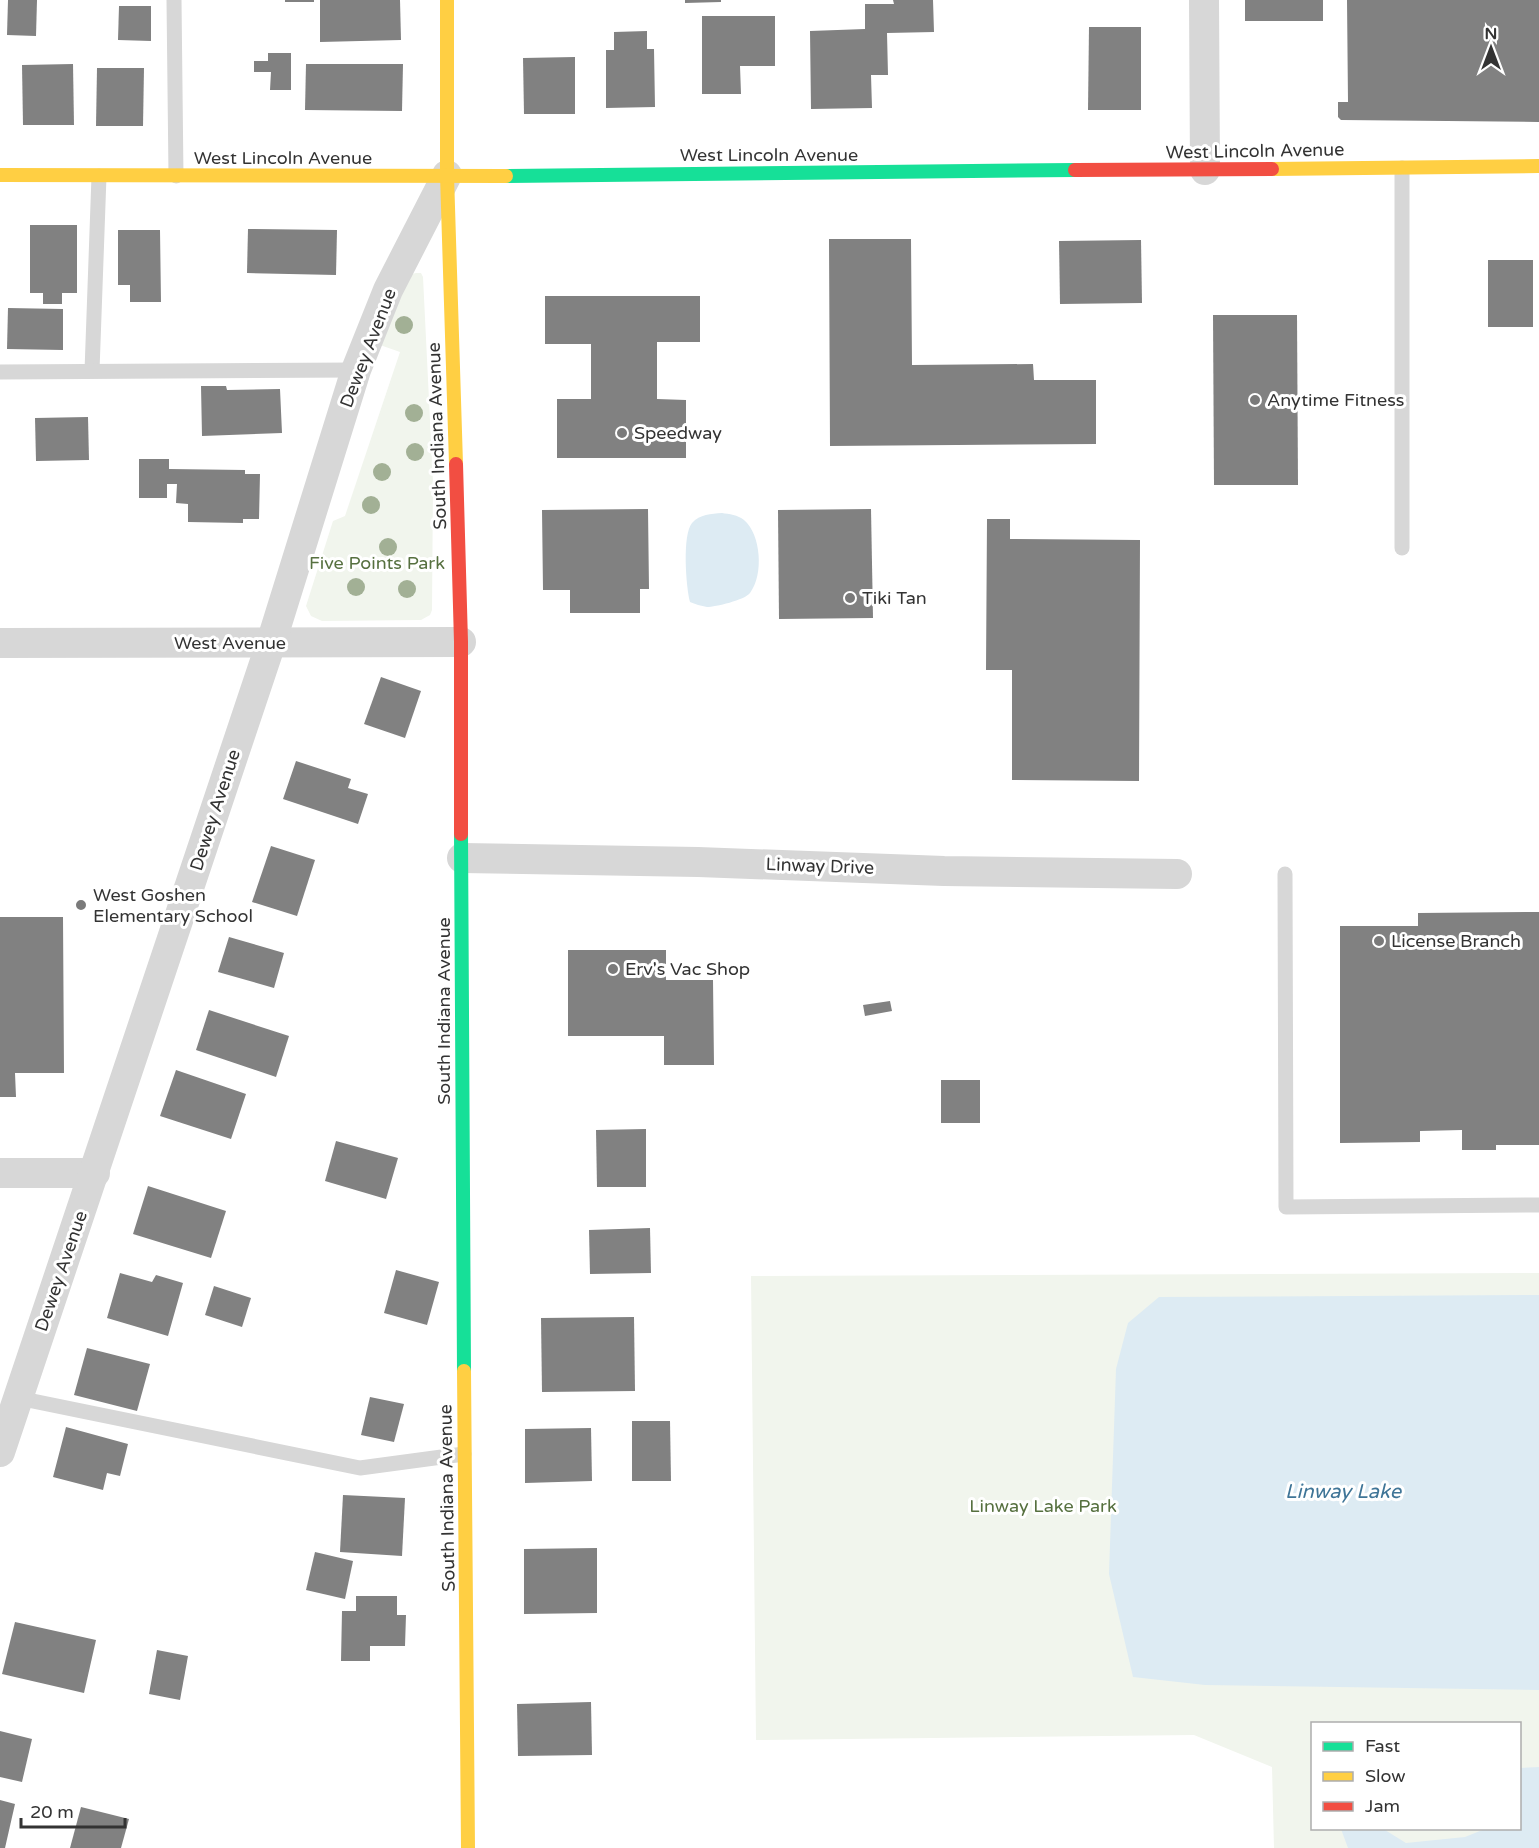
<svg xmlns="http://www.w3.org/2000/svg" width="1539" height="1848" font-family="'Varela Round',sans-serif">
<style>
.green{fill:#f1f5ed;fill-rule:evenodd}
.water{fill:#ddebf3}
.building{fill:#818181}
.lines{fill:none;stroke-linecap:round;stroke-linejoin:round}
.lane{stroke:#d7d7d7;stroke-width:15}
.street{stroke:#d7d7d7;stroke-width:30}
.fast{stroke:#16e098;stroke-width:14}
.slow{stroke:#ffcf43;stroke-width:14}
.jam{stroke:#f24e42;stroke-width:14}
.tree{fill:#a2b095}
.poi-dot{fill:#7a7a7a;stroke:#fff;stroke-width:2}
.labels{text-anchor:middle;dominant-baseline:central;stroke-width:6;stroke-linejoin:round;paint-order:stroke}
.street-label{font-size:18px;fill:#333;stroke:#fff}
.poi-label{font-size:18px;fill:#333;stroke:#fff;text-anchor:start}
.park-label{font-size:18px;fill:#56703f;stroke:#fff}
.water-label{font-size:20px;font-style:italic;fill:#3f7597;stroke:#fff}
</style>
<rect width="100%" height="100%" fill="#fff"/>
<g class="green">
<polygon points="416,273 421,273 423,277 433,482 432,610 430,615 421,620 322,621 311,616 306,606 333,521 345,516 400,352 380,345 378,342 412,274"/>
<path d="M 1539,1273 L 1539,1848 L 1274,1848 L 1272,1767 L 1194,1735 L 756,1740 L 751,1276 ZM 1312,1724 L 1520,1724 L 1520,1828 L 1312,1828 Z"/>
</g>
<g class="water">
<path d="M 722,513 C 729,514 738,515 744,520 C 761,534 764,575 750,593 C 745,600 715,607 707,607 C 701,606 695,604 690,602 C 686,587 682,535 692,523 C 700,514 711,514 722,513 Z"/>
<polygon points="1539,1295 1539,1690 1205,1685 1133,1677 1109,1574 1116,1369 1128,1323 1159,1297"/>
<polygon points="1539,1767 1539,1848 1348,1848 1341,1829 1385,1829 1385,1830 1406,1843 1465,1837 1485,1829 1520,1828 1520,1768"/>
</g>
<g class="building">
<polygon points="8,0 37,0 36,36 7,35"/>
<rect x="285" y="0" width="29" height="2"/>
<polygon points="320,0 400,0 401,40 320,42"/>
<polygon points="685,0 721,0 721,2 685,3"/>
<polygon points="893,0 933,0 934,32 887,33 888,75 871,75 872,108 811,109 810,31 865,29 865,4 894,4"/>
<rect x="1245" y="0" width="78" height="21"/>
<polygon points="1347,0 1539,0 1539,122 1341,120 1338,117 1338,102 1348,102"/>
<polygon points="119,6 151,6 151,41 118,40"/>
<polygon points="702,16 775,16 775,66 740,66 741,94 702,94"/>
<polygon points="1089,27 1141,27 1141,110 1088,110"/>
<polygon points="647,31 647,49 654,49 655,107 606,108 606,50 614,50 614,32"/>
<polygon points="268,53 291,53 291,90 270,90 271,72 254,72 254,61 268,61"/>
<polygon points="575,57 575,114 524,114 523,58"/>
<polygon points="73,64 74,125 23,125 22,65"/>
<polygon points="306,64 403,64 402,111 305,110"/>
<polygon points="97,68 144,68 143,126 96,126"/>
<polygon points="30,225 77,225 77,293 62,293 62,304 43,304 43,293 30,293"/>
<polygon points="248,229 337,230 336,275 247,273"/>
<polygon points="118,230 160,230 161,302 130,302 130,285 118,285"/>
<polygon points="829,239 911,239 912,365 1033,364 1034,380 1096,380 1096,444 830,446"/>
<polygon points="1141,240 1142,303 1060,304 1059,241"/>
<rect x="1488" y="260" width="45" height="67"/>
<polygon points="545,296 700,296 700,342 657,342 657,399 686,400 686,458 557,458 557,399 591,399 591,344 545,344"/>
<polygon points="8,308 63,309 63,350 7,349"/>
<polygon points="1213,315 1297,315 1298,485 1214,485"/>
<polygon points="201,386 226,386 227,390 280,389 282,433 202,436"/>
<polygon points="88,417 89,460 36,461 35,418"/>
<polygon points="139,459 169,459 169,469 245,470 245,474 260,474 259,519 243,519 243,523 188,522 188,504 176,503 177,484 167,484 167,498 139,498"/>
<polygon points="648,509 649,589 640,589 640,613 570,613 570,590 543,590 542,510"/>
<polygon points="871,509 873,618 779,619 778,510"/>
<polygon points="987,519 1010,519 1010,539 1140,540 1139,781 1012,780 1012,670 986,670"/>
<polygon points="381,677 421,691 405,738 364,724"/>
<polygon points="296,761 351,779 348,788 368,794 358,824 283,799"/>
<polygon points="271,846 315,860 297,916 252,902"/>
<polygon points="1539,912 1539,1145 1496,1145 1496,1150 1462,1150 1462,1130 1420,1131 1420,1142 1340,1143 1340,926 1418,926 1418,913"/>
<polygon points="0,917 63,917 64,1073 15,1073 16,1097 0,1097"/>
<polygon points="229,937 284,953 274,988 218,972"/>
<polygon points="568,950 666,950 666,980 713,980 714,1065 664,1065 664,1036 568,1036"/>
<polygon points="890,1001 892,1011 865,1016 863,1005"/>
<polygon points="209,1010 289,1036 276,1077 196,1050"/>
<polygon points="176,1070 246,1094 231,1139 160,1116"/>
<rect x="941" y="1080" width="39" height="43"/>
<polygon points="646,1129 646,1187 597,1187 596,1130"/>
<polygon points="336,1141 398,1158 386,1199 325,1181"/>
<polygon points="148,1186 226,1211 211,1258 133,1234"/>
<polygon points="650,1228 651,1273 590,1274 589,1230"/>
<polygon points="396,1270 439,1282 427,1325 384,1313"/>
<polygon points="120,1273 152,1282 156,1275 183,1283 168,1336 107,1318"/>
<polygon points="214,1286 251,1298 242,1327 205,1315"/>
<polygon points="634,1317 635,1391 542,1392 541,1318"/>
<polygon points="87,1348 150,1364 137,1411 74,1395"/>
<polygon points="370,1397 404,1404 394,1442 361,1435"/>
<polygon points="632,1421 670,1421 671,1481 632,1481"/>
<polygon points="66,1427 128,1444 120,1476 107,1473 103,1490 53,1477"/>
<polygon points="591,1428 592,1481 525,1483 525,1429"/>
<polygon points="343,1495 405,1498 402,1556 340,1552"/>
<polygon points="597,1548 597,1613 524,1614 524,1549"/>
<polygon points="315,1552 353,1561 345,1599 306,1590"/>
<polygon points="356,1596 397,1596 397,1615 406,1615 405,1646 370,1646 370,1661 341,1661 342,1611 356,1611"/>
<polygon points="15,1622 96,1640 84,1693 2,1674"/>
<polygon points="157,1650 188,1656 180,1700 149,1694"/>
<polygon points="591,1702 592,1755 518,1756 517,1704"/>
<polygon points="0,1731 32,1739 22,1782 0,1777"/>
<polygon points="0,1800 15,1804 5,1848 0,1848"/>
<polygon points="81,1807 129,1819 121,1848 70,1848"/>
</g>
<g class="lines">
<g class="lane">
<polyline points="174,0 176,176"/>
<polyline points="1402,168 1402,548"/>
<polyline points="92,371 99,176"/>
<polyline points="0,372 356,370"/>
<polyline points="1285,874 1286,1207 1539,1205"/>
<polyline points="18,1398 360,1468 464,1454"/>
</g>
<g class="street">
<polyline points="1204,0 1205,170"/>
<polyline points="0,643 461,642"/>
<polyline points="462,858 698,862 944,871 1177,874"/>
<polyline points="0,1173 95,1173"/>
<polyline points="0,1452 271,643 356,370 388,290 447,175"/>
</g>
<g class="fast">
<polyline points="506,176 1075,170"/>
<polyline points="461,834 464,1371"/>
</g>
<g class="slow">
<polyline points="447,0 447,175 456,464"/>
<polyline points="1272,169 1539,166"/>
<polyline points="0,175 506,176"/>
<polyline points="464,1371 468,1848"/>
</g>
<g class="jam">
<polyline points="1075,170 1272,169"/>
<polyline points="456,464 461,642 461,834"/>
</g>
</g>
<g class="tree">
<circle cx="404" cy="325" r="9"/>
<circle cx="414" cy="413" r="9"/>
<circle cx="415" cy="452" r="9"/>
<circle cx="382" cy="472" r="9"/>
<circle cx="371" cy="505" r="9"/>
<circle cx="388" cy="547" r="9"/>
<circle cx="356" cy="587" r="9"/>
<circle cx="407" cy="589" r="9"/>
</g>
<g class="poi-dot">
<circle cx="1255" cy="400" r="6"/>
<circle cx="622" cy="433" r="6"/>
<circle cx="850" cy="598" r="6"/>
<circle cx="81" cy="905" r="6"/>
<circle cx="1379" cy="941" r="6"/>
<circle cx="613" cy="969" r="6"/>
</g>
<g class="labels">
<g class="street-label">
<text transform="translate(1255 151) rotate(-1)">West Lincoln Avenue</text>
<text x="769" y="155">West Lincoln Avenue</text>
<text x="283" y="158">West Lincoln Avenue</text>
<text transform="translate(368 348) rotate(-69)">Dewey Avenue</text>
<text transform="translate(437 436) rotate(-92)">South Indiana Avenue</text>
<text x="230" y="643">West Avenue</text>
<text transform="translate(215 810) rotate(-72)">Dewey Avenue</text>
<text transform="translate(820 866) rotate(2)">Linway Drive</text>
<text transform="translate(444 1011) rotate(-90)">South Indiana Avenue</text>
<text transform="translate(61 1271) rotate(-71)">Dewey Avenue</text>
<text transform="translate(447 1498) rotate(-91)">South Indiana Avenue</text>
</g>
<g class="poi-label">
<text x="1267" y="400">Anytime Fitness</text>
<text x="634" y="433">Speedway</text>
<text x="862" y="598">Tiki Tan</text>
<text x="93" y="895">West Goshen<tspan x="93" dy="21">Elementary School</tspan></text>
<text x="1391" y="941">License Branch</text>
<text x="625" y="969">Erv's Vac Shop</text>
</g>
<g class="park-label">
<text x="377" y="563">Five Points Park</text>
<text x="1043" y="1506">Linway Lake Park</text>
</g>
<g class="water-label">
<text x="1343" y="1492">Linway Lake</text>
</g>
</g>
<rect x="1311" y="1722" width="210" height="108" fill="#ffffff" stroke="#adadad" stroke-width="1.5"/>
<rect x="1323" y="1742" width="30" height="9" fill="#16e098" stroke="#adadad" stroke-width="1.5"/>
<text x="1365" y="1752" font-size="18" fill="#333333">Fast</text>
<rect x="1323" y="1772" width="30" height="9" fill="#ffcf43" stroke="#adadad" stroke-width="1.5"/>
<text x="1365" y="1782" font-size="18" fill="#333333">Slow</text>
<rect x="1323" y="1802" width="30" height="9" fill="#f24e42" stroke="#adadad" stroke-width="1.5"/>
<text x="1365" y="1812" font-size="18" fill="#333333">Jam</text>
<g transform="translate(1491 48)" stroke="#ffffff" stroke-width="4.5" paint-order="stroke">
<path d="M0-4.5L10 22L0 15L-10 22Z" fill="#333333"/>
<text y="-9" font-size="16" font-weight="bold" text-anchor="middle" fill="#333333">N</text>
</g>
<path d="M21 1818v9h104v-9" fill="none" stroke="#333333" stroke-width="3"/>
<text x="30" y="1818" font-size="18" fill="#333333" stroke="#ffffff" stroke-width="4.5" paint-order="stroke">20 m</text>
</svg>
